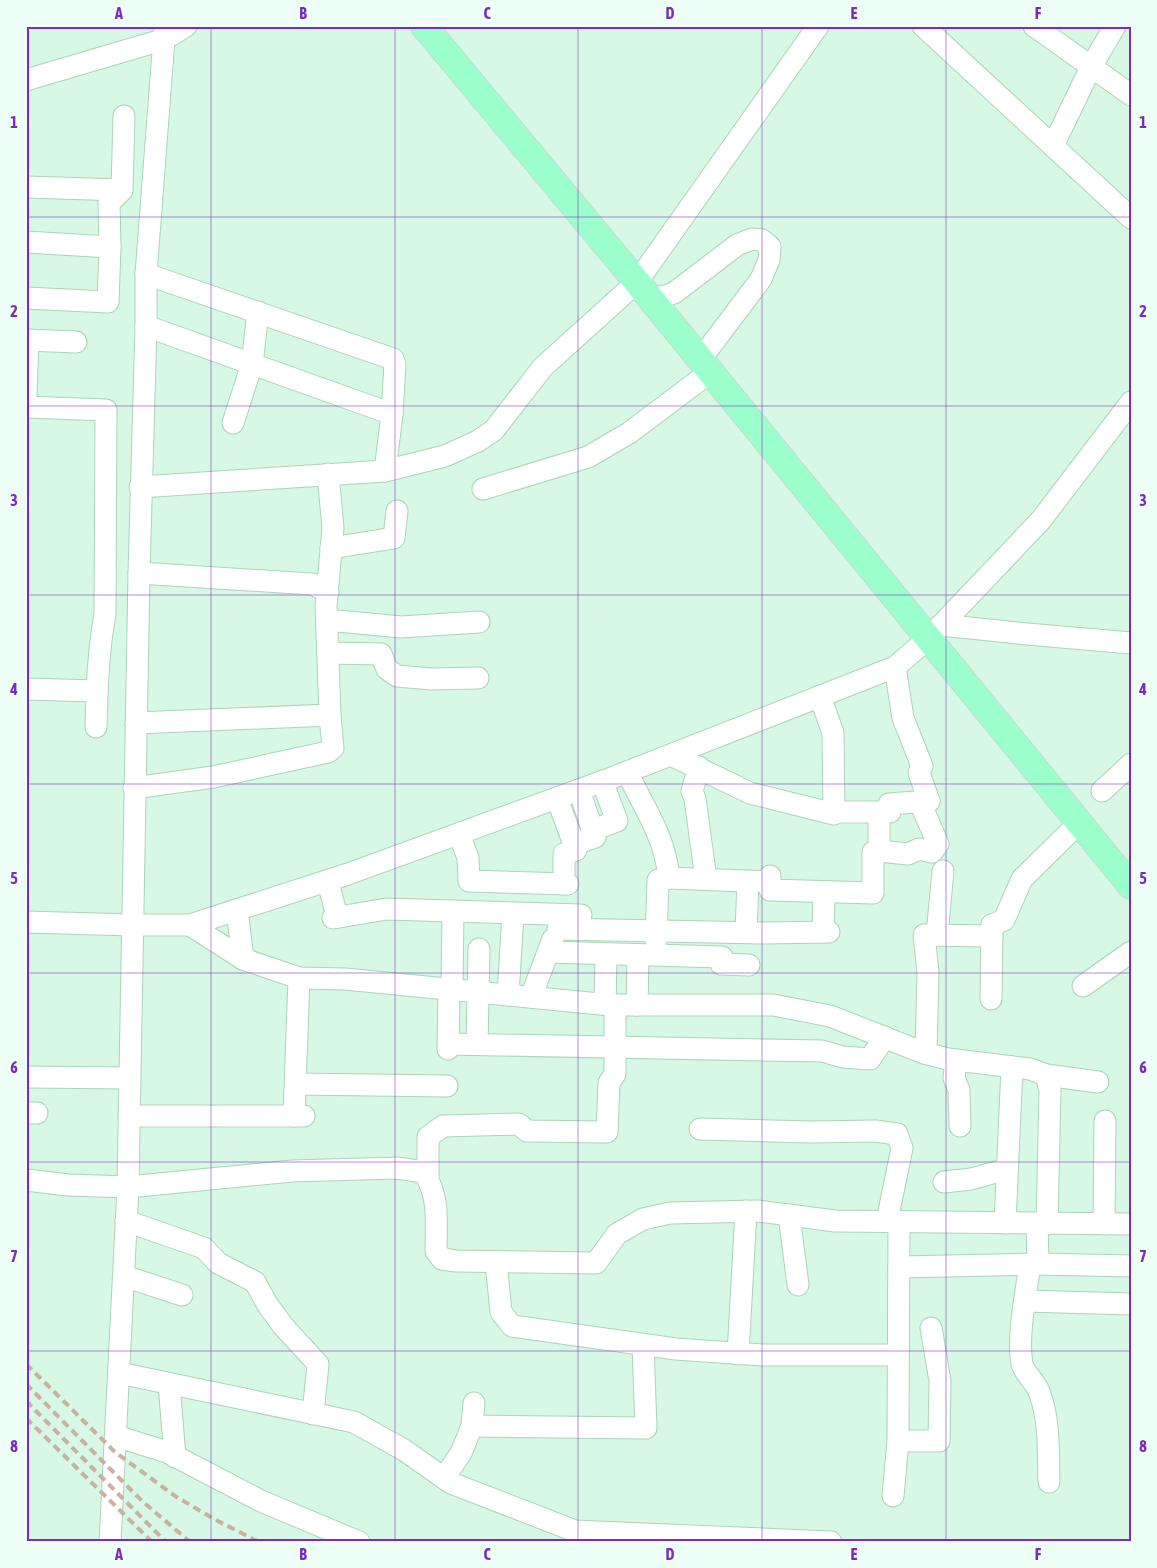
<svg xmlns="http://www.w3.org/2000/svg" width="1157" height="1568" font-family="'Asap Condensed',sans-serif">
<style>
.residential{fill:#d6f8e5}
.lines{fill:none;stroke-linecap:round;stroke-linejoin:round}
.minor-casing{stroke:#add3b9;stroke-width:23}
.major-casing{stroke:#ccd9cf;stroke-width:28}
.minor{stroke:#fff;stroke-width:21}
.major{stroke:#9bffcd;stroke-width:26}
.rail{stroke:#c9b2a2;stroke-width:4;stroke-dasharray:8 5;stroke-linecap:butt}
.grid{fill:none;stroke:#7b2cbf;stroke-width:1;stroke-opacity:0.55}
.neatline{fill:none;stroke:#7b2cbf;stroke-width:2}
.grid-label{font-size:16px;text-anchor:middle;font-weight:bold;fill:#7b2cbf}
</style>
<rect width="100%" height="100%" fill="#e5fef1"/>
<rect class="residential" x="26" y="26" width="1105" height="1516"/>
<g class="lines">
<defs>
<g id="minor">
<polyline points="923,26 1131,218"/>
<polyline points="1034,26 1131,95"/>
<polyline points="26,80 165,39 186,26"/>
<polyline points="1053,146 1091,67 1115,26"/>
<polyline points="26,187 122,190"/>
<polyline points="26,242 110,247"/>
<polyline points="146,274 393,359 395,364 392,414 385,471"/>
<polyline points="26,298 108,302 110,247 109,203 122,190 124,116"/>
<polyline points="651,300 674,293 737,245 752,239 762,240 770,247 769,260 761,279 700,360"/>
<polyline points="146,326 392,414"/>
<polyline points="26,340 76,342"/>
<polyline points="26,397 28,340"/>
<path d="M 26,407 L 106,410 L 105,614 C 98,652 97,689 96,727"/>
<polyline points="233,423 252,364 258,312"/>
<polyline points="140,487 385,471 445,456 478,441 494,430 543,367 637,282 818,26"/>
<polyline points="483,489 588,457 629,433 710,372"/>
<polyline points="331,548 394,538 397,511"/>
<polyline points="139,573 312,584 328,592"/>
<polyline points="327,620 401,627 479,622"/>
<polyline points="941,625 1027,634 1131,643"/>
<polyline points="328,653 381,654 387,669 397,676 432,679 478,678"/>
<polyline points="26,689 96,691"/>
<polyline points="136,723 330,715"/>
<polyline points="671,755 750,793 834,814 833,733 820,696"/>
<polyline points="699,767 692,791 695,799 706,879"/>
<path d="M 627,772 C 644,808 665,836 669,878"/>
<polyline points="134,788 213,777 328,752 333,748 330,715 326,606 333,528 328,474"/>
<polyline points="1102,791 1131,764"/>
<polyline points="557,798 576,850 564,854 564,884"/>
<polyline points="834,812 890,812 889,804 929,801"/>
<polyline points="593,830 617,821 602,781"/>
<polyline points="459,834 468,858 469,881 568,884"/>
<polyline points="574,844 595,837 579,790"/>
<polyline points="879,851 908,854 919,849 932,852 938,844 922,807 929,801 919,773 922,766 903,718 895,667"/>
<polyline points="770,876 770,890 873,893 873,852 879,851 879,812"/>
<polyline points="328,881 337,917"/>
<polyline points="237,910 243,959"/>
<polyline points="333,918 387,909 581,915"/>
<polyline points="26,922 132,925 190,925 348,874 609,779 895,667 929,638 1041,520 1131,402"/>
<polyline points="190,925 243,959 299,978 345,979 610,1005 773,1005 830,1016 924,1053 948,1059 1030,1069 1046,1075 1050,1090 1047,1224"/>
<polyline points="558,929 763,933 829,932"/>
<polyline points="746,932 748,881"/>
<polyline points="823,932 824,892"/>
<polyline points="937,935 943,871"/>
<polyline points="656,942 658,880 669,878 770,882"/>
<polyline points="548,952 722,957 721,964 749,965"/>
<polyline points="1083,986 1131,952"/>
<polyline points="452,989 453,911"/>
<polyline points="508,995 513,914"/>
<polyline points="531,997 553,939"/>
<polyline points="991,999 992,925 1004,920 1022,879 1079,823"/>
<polyline points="605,1004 606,955"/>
<polyline points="637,1005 638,955"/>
<polyline points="448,1044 822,1051 843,1057 870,1059 885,1037"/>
<polyline points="477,1044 479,949"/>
<polyline points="448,1049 449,989"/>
<polyline points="926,1053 928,972 924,935 992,936"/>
<polyline points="956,1060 954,1078 959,1090 960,1126"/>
<polyline points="1046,1075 1098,1082"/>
<polyline points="26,1077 130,1078"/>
<polyline points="296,1084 447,1086"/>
<polyline points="26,1113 37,1113"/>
<polyline points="129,1116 304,1116"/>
<polyline points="294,1116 299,978"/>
<polyline points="700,1129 810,1132 875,1131 897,1134 902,1148 887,1221"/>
<polyline points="428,1178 428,1137 443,1126 519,1124 527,1131 607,1132 609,1083 615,1074 615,1005"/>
<path d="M 26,1180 L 68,1185 L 128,1187 L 292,1171 L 397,1168 L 424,1172 C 440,1199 436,1221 436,1251 L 442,1259 L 456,1261 L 596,1263 L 617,1234 L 643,1219 L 670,1213 L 758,1211 L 835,1221 L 1131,1224"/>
<polyline points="944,1182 971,1179 1007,1169"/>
<polyline points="789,1215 798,1285"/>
<polyline points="126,1221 204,1248 218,1263 255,1282 267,1304 283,1326 318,1364 313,1414"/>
<polyline points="1005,1223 1012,1067"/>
<polyline points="1037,1224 1038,1264"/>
<polyline points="1104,1224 1105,1121"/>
<polyline points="496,1262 501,1312 512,1326 676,1349 762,1355 898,1355"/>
<path d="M 1030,1264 C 1026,1293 1017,1336 1022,1364 C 1025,1375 1037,1383 1040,1394 C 1050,1422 1048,1453 1049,1482"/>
<polyline points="899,1267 1038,1264 1131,1266"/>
<polyline points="124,1276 182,1295"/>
<polyline points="1025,1301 1131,1304"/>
<polyline points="738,1354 746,1211"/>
<polyline points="119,1373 354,1422 404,1450 451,1483 575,1531 831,1542"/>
<polyline points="169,1384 175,1457"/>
<polyline points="472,1426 646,1428 643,1345"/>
<polyline points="116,1436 167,1452 261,1501 359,1542"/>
<polyline points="898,1441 939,1441 940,1381 931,1328"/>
<polyline points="444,1478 461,1453 472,1426 474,1403"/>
<polyline points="893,1496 898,1441 899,1221"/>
<polyline points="110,1542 128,1187 139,573 146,326 146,274 165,26"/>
</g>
<polyline id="major" points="424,26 637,282 1131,886"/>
</defs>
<use href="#minor" class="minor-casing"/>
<use href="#major" class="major-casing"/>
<use href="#minor" class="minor"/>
<use href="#major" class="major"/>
<g class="rail">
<polyline points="26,1364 115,1452 175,1496 214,1519 259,1542"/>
<polyline points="26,1384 142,1501 190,1542"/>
<polyline points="26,1401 166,1542"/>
<polyline points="26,1418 152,1542"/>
</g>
</g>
<path class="grid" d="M 211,26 L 211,1542M 395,26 L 395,1542M 578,26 L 578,1542M 762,26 L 762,1542M 946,26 L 946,1542M 26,217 L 1131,217M 26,406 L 1131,406M 26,595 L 1131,595M 26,784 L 1131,784M 26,973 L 1131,973M 26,1162 L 1131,1162M 26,1351 L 1131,1351"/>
<rect width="1157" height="1568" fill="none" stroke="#edfff6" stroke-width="55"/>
<rect x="28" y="28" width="1102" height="1512" class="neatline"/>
<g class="grid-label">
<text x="119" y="19">A</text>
<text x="303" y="19">B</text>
<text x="487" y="19">C</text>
<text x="670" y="19">D</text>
<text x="854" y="19">E</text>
<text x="1038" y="19">F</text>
<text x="14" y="128">1</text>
<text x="1143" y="128">1</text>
<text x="14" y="317">2</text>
<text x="1143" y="317">2</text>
<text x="14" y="506">3</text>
<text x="1143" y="506">3</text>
<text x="14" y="695">4</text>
<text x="1143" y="695">4</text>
<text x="14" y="884">5</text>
<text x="1143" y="884">5</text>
<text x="14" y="1073">6</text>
<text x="1143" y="1073">6</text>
<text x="14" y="1262">7</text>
<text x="1143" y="1262">7</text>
<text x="14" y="1452">8</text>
<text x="1143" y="1452">8</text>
<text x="119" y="1560">A</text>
<text x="303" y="1560">B</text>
<text x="487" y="1560">C</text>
<text x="670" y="1560">D</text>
<text x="854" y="1560">E</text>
<text x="1038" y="1560">F</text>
</g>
</svg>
